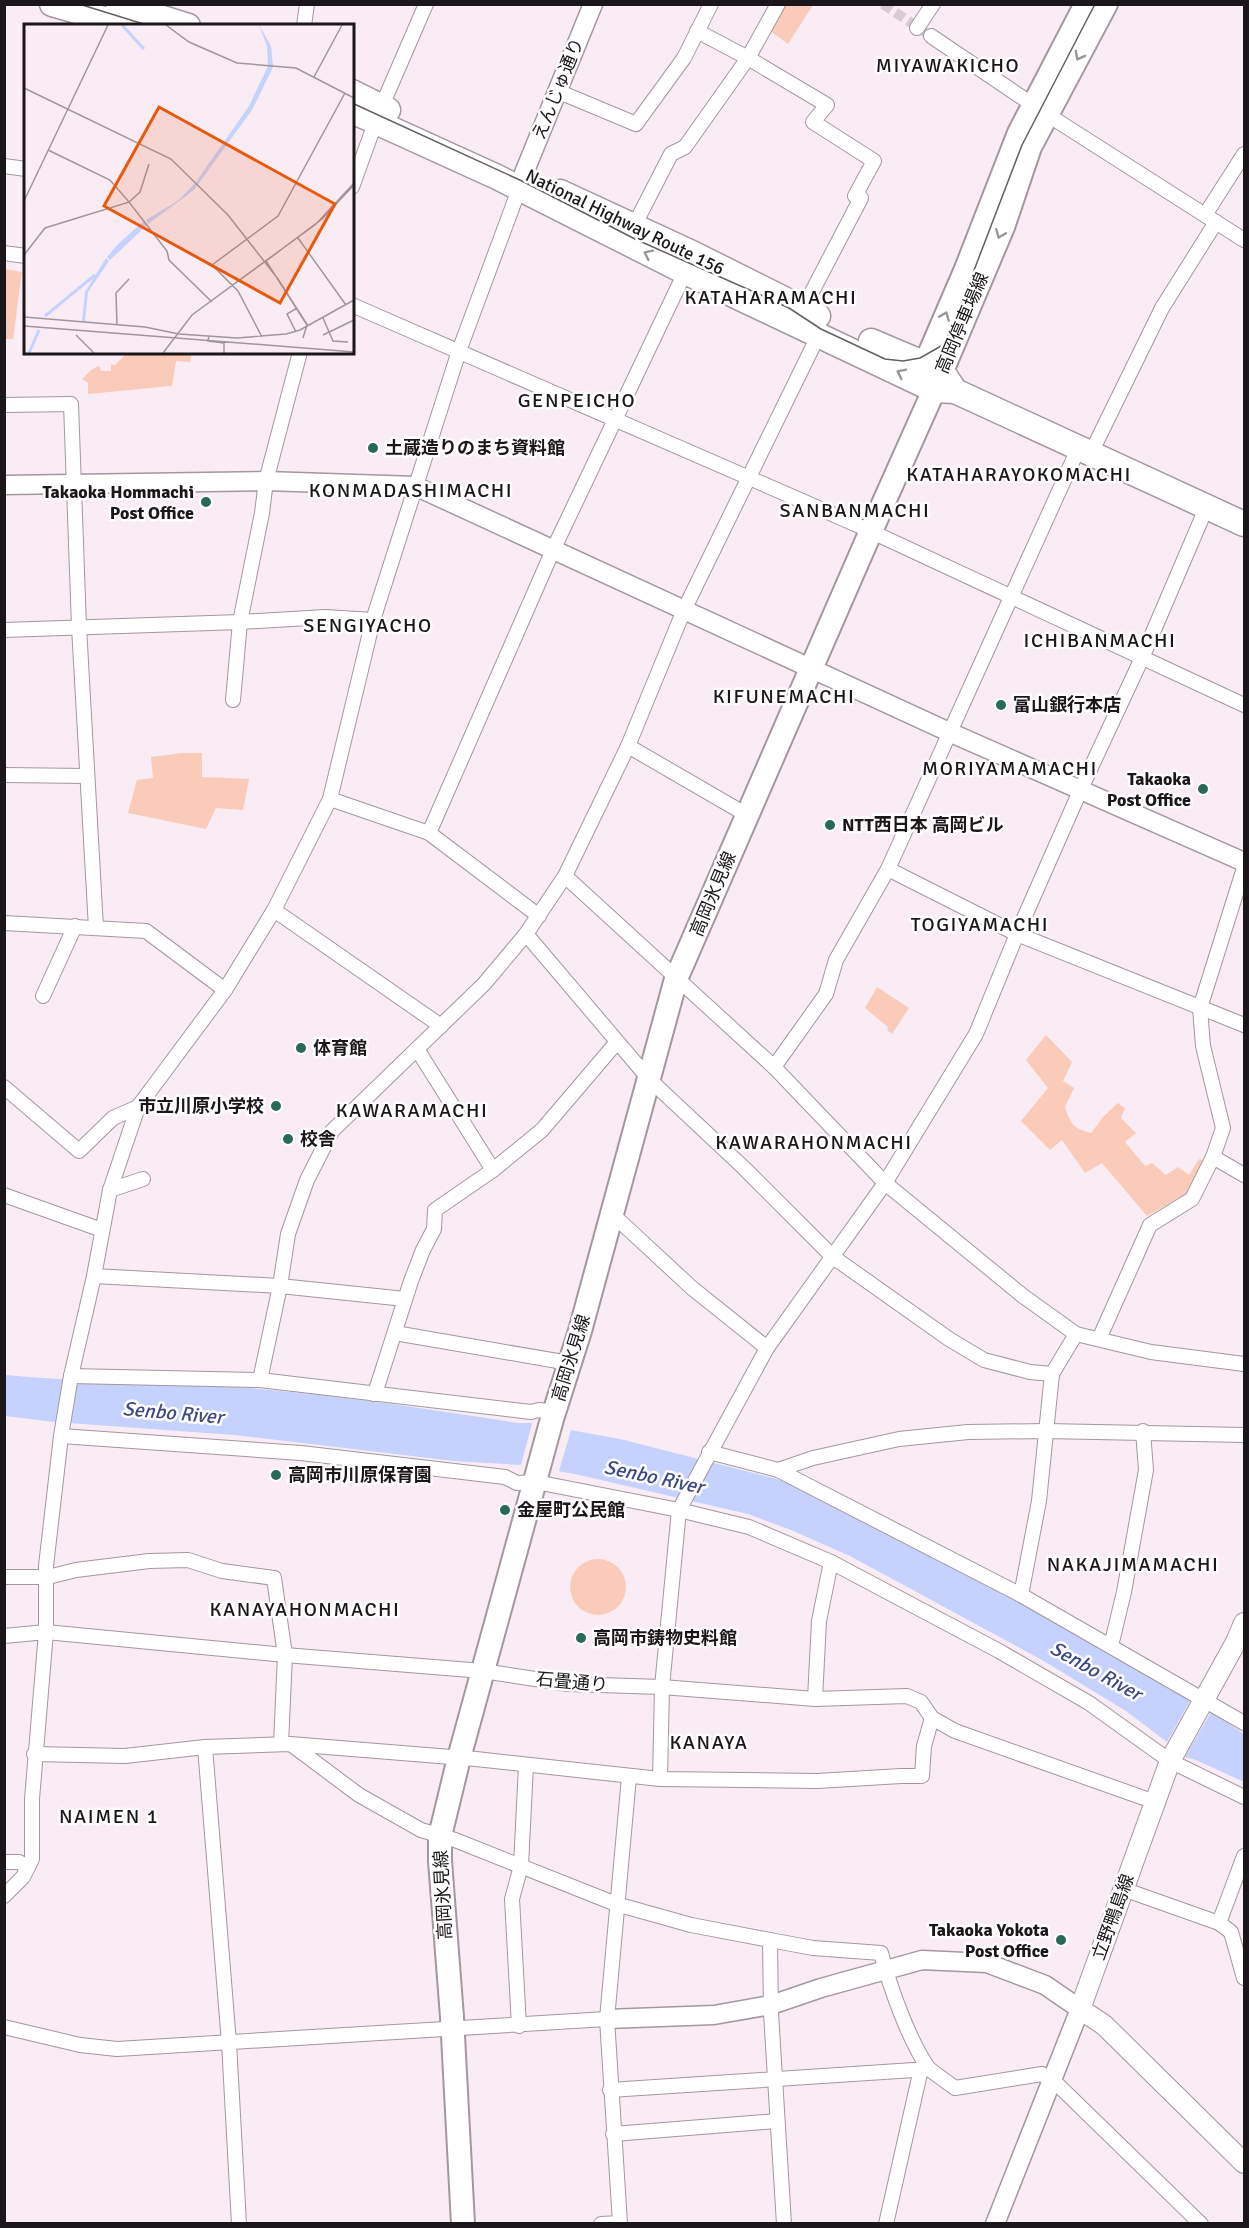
<svg xmlns="http://www.w3.org/2000/svg" width="1249" height="2228" font-family="Signika,'Noto Sans JP',sans-serif">
<style>
.green{fill:#facbb9}
.water{fill:#c4d2fd}
.pier{fill:#f9ecf5}
.lines{fill:none;stroke-linecap:round;stroke-linejoin:round}
.pedestrian-tunnel{stroke:#d8ccd4;stroke-width:10;stroke-dasharray:10 5;stroke-linecap:butt}
.minor-casing{stroke:#a397a0;stroke-width:16}
.tertiary-casing{stroke:#a397a0;stroke-width:21}
.secondary-casing{stroke:#a397a0;stroke-width:22}
.primary-casing{stroke:#a397a0;stroke-width:26}
.trunk-casing{stroke:#a397a0;stroke-width:27}
.minor{stroke:#fff;stroke-width:14}
.tertiary{stroke:#fff;stroke-width:18}
.secondary{stroke:#fff;stroke-width:20}
.primary{stroke:#fff;stroke-width:22}
.trunk{stroke:#fff;stroke-width:24}
.tram{stroke:#655e63;stroke-width:1.5}
.oneway{stroke:#989698}
.poi-dot{fill:#296957;stroke:#fefefe;stroke-width:2}
.labels{text-anchor:middle;dominant-baseline:central;stroke-width:5;stroke-linejoin:round;paint-order:stroke}
.street-label{font-size:18px;fill:#1a1619;stroke:#fefefe}
.poi-label{font-size:18px;font-weight:bold;fill:#1a1619;stroke:#fefefe;text-anchor:start}
.neighbourhood-label{font-size:20px;letter-spacing:1.5px;fill:#1a1619;stroke:#fefefe}
.water-label{font-size:20px;font-style:italic;fill:#3b4a7f;stroke:#fefefe}
.inset-river{fill:none;stroke:#c4d2fd;stroke-width:3}
.inset-road{fill:none;stroke:#a0969d;stroke-width:1.5}
.view{fill:#e8590c;fill-opacity:0.15;stroke:#e8590c;stroke-width:3}
.inset-edge{fill:none;stroke:#1a1619;stroke-width:3}
</style>
<rect width="100%" height="100%" fill="#f9ecf5"/>
<g class="green">
<polygon points="783,5 813,5 788,44 769,30"/>
<polygon points="5,269 22,272 13,339 5,339"/>
<polygon points="127,353 127,352 192,353 190,362 176,361 172,386 88,394 88,383 82,379 91,370 99,366 101,371 111,371 111,364 115,365"/>
<polygon points="182,753 202,753 202,777 249,779 243,810 216,808 206,829 128,813 137,780 153,778 151,757"/>
<polygon points="877,987 909,1008 892,1034 887,1030 888,1027 865,1008"/>
<path d="M 1046,1035 L 1072,1062 L 1063,1081 L 1074,1088 L 1065,1107 C 1071,1125 1073,1128 1091,1133 L 1104,1116 L 1118,1103 L 1125,1108 L 1121,1118 L 1136,1133 L 1125,1142 L 1145,1166 L 1152,1163 L 1166,1175 L 1178,1167 L 1189,1175 L 1199,1159 L 1205,1161 L 1188,1193 L 1147,1216 L 1102,1163 L 1085,1173 L 1062,1140 L 1050,1150 L 1021,1121 L 1048,1088 L 1026,1060 Z"/>
<circle cx="598" cy="1587" r="28"/>
</g>
<g class="water">
<path d="M 5,1375 C 77,1382 150,1381 223,1386 C 322,1393 419,1407 517,1423 L 531,1423 L 620,1439 L 781,1480 L 812,1492 L 861,1513 L 1132,1664 L 1190,1701 L 1167,1742 L 1126,1711 L 1042,1660 L 850,1556 L 791,1530 L 748,1514 L 575,1474 L 523,1465 L 454,1461 L 234,1435 L 55,1422 L 5,1416 Z"/>
<polygon points="1211,1712 1244,1734 1244,1782 1196,1760 1185,1757"/>
</g>
<polygon class="pier" points="533,1420 572,1427 558,1474 520,1468"/>
<g class="lines">
<polyline class="pedestrian-tunnel" points="883,4 931,36"/>
<defs>
<g id="minor">
<polyline points="304,26 307,4"/>
<polyline points="917,28 933,4"/>
<polyline points="697,31 748,58 827,105 813,122 874,161 855,196 861,198 803,309"/>
<polyline points="931,36 1048,115 1244,240"/>
<polyline points="557,91 636,124 684,58 711,4"/>
<polyline points="4,166 26,169"/>
<polyline points="352,187 378,115 426,4"/>
<polyline points="1205,215 1244,154"/>
<polyline points="634,226 671,154 685,147 748,58 778,4"/>
<polyline points="4,253 26,256"/>
<polyline points="352,305 855,524 1244,705"/>
<polyline points="4,405 71,404 79,627 96,928"/>
<polyline points="1091,453 1162,308 1216,222"/>
<polyline points="4,630 240,622 325,617 373,620"/>
<polyline points="233,700 240,622 262,513 266,481 300,352"/>
<polyline points="628,746 747,815"/>
<polyline points="4,775 87,776"/>
<polyline points="330,799 429,833 539,916"/>
<polyline points="429,833 553,550 688,266"/>
<polyline points="888,869 1017,934 1244,1025"/>
<polyline points="565,876 774,1067 885,1183 1023,1296 1076,1334 1151,1352 1244,1364"/>
<polyline points="274,910 441,1026"/>
<polyline points="4,923 146,931 225,990"/>
<polyline points="526,934 649,1079 744,1168 833,1257 949,1339 984,1360 1030,1372 1052,1374"/>
<polyline points="43,996 75,926"/>
<polyline points="417,1049 493,1170"/>
<polyline points="774,1067 826,994 836,960 888,869 1079,447"/>
<polyline points="4,1087 79,1151 113,1118 138,1107"/>
<polyline points="1213,1157 1244,1175"/>
<polyline points="110,1190 143,1179"/>
<polyline points="4,1195 102,1230"/>
<polyline points="612,1214 692,1288 767,1348"/>
<polyline points="94,1276 280,1286 405,1299"/>
<polyline points="395,1333 569,1363"/>
<polyline points="1099,1339 1150,1225 1192,1199 1213,1157 1223,1128 1203,1046 1200,1008 1244,868"/>
<polyline points="71,1376 260,1380 531,1412 539,1410 554,1412"/>
<polyline points="260,1380 280,1286 288,1234 307,1180 332,1131 484,984 526,934 565,876 628,746 684,610 821,330"/>
<polyline points="374,1394 378,1384 411,1281 423,1250 434,1229 435,1210 493,1170 542,1130 617,1042"/>
<polyline points="61,1436 301,1453 505,1477 517,1483 536,1482 679,1510 749,1527 831,1562 999,1651 1089,1703 1170,1761 1244,1797"/>
<polyline points="709,1452 778,1470 1021,1595 1244,1723"/>
<polyline points="778,1470 813,1458 899,1439 968,1432 1046,1431 1244,1435"/>
<polyline points="4,1577 48,1577 76,1570 149,1561 188,1560 222,1571 274,1578 285,1655 281,1744"/>
<polyline points="1021,1595 1039,1501 1052,1374 1076,1334"/>
<polyline points="4,1636 46,1632 285,1655 483,1671 568,1684 662,1687 815,1699 907,1696 921,1702 932,1718 955,1731 1155,1802"/>
<polyline points="1111,1646 1124,1592 1146,1470 1143,1431"/>
<polyline points="815,1699 819,1621 831,1562"/>
<path d="M 292,1745 L 359,1795 L 421,1830 L 455,1840 L 616,1904 L 691,1925 L 770,1940 L 813,1948 L 881,1953 C 890,1987 909,2041 929,2069"/>
<polyline points="205,1747 229,2043 239,2224"/>
<polyline points="34,1754 125,1756 205,1747 290,1744 476,1759 660,1779 817,1781 901,1776 922,1776 924,1746 932,1718"/>
<polyline points="660,1779 662,1687 679,1510 767,1348 885,1183 976,1034 1017,934 1080,791 1142,658 1207,506"/>
<polyline points="4,1862 19,1862 28,1867"/>
<polyline points="1123,1889 1219,1923 1231,1932 1244,1978"/>
<polyline points="4,1896 23,1877 32,1859 32,1799 46,1632 46,1566 61,1436 71,1376 94,1276 110,1190 138,1107 225,990 274,910 330,799 373,620 459,351 521,184"/>
<polyline points="1219,1923 1244,1856"/>
<polyline points="770,1940 771,2013 784,2224"/>
<polyline points="519,2026 512,1899 521,1866 526,1765"/>
<polyline points="4,2027 80,2045 117,2049 607,2019"/>
<polyline points="610,2090 929,2069 955,2088 1042,2074 1059,2086 1201,2224"/>
<polyline points="613,2134 777,2121"/>
<polyline points="601,2224 620,2223 607,2019 629,1777"/>
<polyline points="886,2224 921,2069"/>
</g>
<g id="tertiary">
<polyline points="524,173 593,4"/>
<polyline points="4,485 266,481 415,486 949,732 1244,862"/>
<polyline points="607,2019 714,2015 771,2005 821,1988 922,1960 987,1963 1045,1985 1080,2009 995,2224"/>
</g>
<polyline id="secondary" points="1244,1623 1236,1642 1170,1761 1080,2009 1104,2025 1244,2163"/>
<g id="primary">
<polyline points="931,380 925,364 966,269 1019,133 1086,4"/>
<polyline points="463,2224 452,2017 440,1861 440,1836 459,1758 552,1419 580,1331 676,979 871,531 934,390 1003,227 1030,147 1106,4"/>
</g>
<g id="trunk">
<polyline points="52,4 128,26"/>
<polyline points="118,4 188,26"/>
<polyline points="352,92 388,110"/>
<polyline points="352,111 497,177 685,272 934,390 955,391 1244,524"/>
<polyline points="560,192 694,254 818,316"/>
<polyline points="871,341 942,371 955,391"/>
</g>
</defs>
<use href="#minor" class="minor-casing"/>
<use href="#tertiary" class="tertiary-casing"/>
<use href="#secondary" class="secondary-casing"/>
<use href="#primary" class="primary-casing"/>
<use href="#trunk" class="trunk-casing"/>
<use href="#minor" class="minor"/>
<use href="#tertiary" class="tertiary"/>
<use href="#secondary" class="secondary"/>
<use href="#primary" class="primary"/>
<use href="#trunk" class="trunk"/>
<g class="tram">
<polyline points="79,4 150,26"/>
<polyline points="352,103 522,181 635,239 763,296 789,308 821,329 885,359 903,361 920,358 941,346 950,333 1022,145 1095,4"/>
</g>
</g>
<defs><path id="oneway-chevron" d="M-2-3.5L2.5 0L-2 3.5" fill="none" stroke-width="1.6" stroke-linecap="round" stroke-linejoin="round" transform="scale(1.5)"/></defs>
<g class="oneway">
<use href="#oneway-chevron" transform="translate(1079 56) rotate(118)"/>
<use href="#oneway-chevron" transform="translate(1000 234) rotate(112)"/>
<use href="#oneway-chevron" transform="translate(648 254) rotate(-154)"/>
<use href="#oneway-chevron" transform="translate(945 316) rotate(-67)"/>
<use href="#oneway-chevron" transform="translate(901 373) rotate(-154)"/>
</g>
<g class="poi-dot">
<circle cx="373" cy="448" r="6"/>
<circle cx="206" cy="502" r="6"/>
<circle cx="1001" cy="705" r="6"/>
<circle cx="1203" cy="789" r="6"/>
<circle cx="830" cy="825" r="6"/>
<circle cx="301" cy="1048" r="6"/>
<circle cx="276" cy="1106" r="6"/>
<circle cx="288" cy="1139" r="6"/>
<circle cx="276" cy="1475" r="6"/>
<circle cx="505" cy="1510" r="6"/>
<circle cx="581" cy="1638" r="6"/>
<circle cx="1061" cy="1940" r="6"/>
</g>
<g class="labels">
<g class="street-label">
<text transform="translate(558 89) rotate(-68)">えんじゅ通り</text>
<text transform="translate(625 222) rotate(26)">National Highway Route 156</text>
<text transform="translate(962 323) rotate(-67)">高岡停車場線</text>
<text transform="translate(713 894) rotate(-67)">高岡氷見線</text>
<text transform="translate(571 1358) rotate(-73)">高岡氷見線</text>
<text transform="translate(572 1682) rotate(5)">石畳通り</text>
<text transform="translate(443 1895) rotate(-93)">高岡氷見線</text>
<text transform="translate(1113 1917) rotate(-70)">立野鴨島線</text>
</g>
<g class="poi-label">
<text x="385" y="448">土蔵造りのまち資料館</text>
<text x="194" y="492" text-anchor="end">Takaoka Hommachi<tspan x="194" dy="21">Post Office</tspan></text>
<text x="1013" y="705">富山銀行本店</text>
<text x="1191" y="779" text-anchor="end">Takaoka<tspan x="1191" dy="21">Post Office</tspan></text>
<text x="842" y="825">NTT西日本 高岡ビル</text>
<text x="313" y="1048">体育館</text>
<text x="264" y="1106" text-anchor="end">市立川原小学校</text>
<text x="300" y="1139">校舎</text>
<text x="288" y="1475">高岡市川原保育園</text>
<text x="517" y="1510">金屋町公民館</text>
<text x="593" y="1638">高岡市鋳物史料館</text>
<text x="1049" y="1930" text-anchor="end">Takaoka Yokota<tspan x="1049" dy="21">Post Office</tspan></text>
</g>
<g class="neighbourhood-label">
<text x="948" y="65">MIYAWAKICHO</text>
<text x="771" y="297">KATAHARAMACHI</text>
<text x="577" y="400">GENPEICHO</text>
<text x="1019" y="474">KATAHARAYOKOMACHI</text>
<text x="411" y="490">KONMADASHIMACHI</text>
<text x="855" y="510">SANBANMACHI</text>
<text x="368" y="625">SENGIYACHO</text>
<text x="1100" y="640">ICHIBANMACHI</text>
<text x="784" y="696">KIFUNEMACHI</text>
<text x="1010" y="768">MORIYAMAMACHI</text>
<text x="980" y="924">TOGIYAMACHI</text>
<text x="412" y="1110">KAWARAMACHI</text>
<text x="814" y="1142">KAWARAHONMACHI</text>
<text x="1133" y="1564">NAKAJIMAMACHI</text>
<text x="305" y="1609">KANAYAHONMACHI</text>
<text x="709" y="1742">KANAYA</text>
<text x="109" y="1816">NAIMEN 1</text>
</g>
<g class="water-label">
<text transform="translate(173 1413) rotate(5)">Senbo River</text>
<text transform="translate(654 1477) rotate(12)">Senbo River</text>
<text transform="translate(1096 1671) rotate(29)">Senbo River</text>
</g>
</g>
<g transform="translate(24 24)">
<rect width="330" height="330" fill="#f9ecf5"/>
<path d="M 235,1 L 247,22 L 249,43 L 228,86 L 170,166 L 124,200 L 122,196 L 155,176 L 172,158 L 225,82 L 244,42 L 243,22 ZM 120,197 L 123,201 L 86,236 L 83,233 L 94,220 ZM 82,234 L 85,237 L 64,268 L 61,298 L 58,297 L 61,268 Z" fill="#c4d2fd"/>
<path class="inset-river" d="M 98,1 L 120,25M 21,292 L 71,251M 5,329 L 15,306"/>
<path class="inset-road" d="M 142,1 L 165,18 L 213,39 L 272,44 L 330,74M 290,53 L 318,1M 0,64 L 147,135 L 204,191 L 254,255 L 284,302M 24,126 L 86,156 L 105,178 L 116,168 L 125,140M 0,177 L 84,1M 274,214 L 322,281M 0,231 L 21,204 L 105,178 L 143,227 L 145,236 L 188,278M 0,293 L 121,303 L 155,310M 299,294 L 309,317 L 324,318M 93,301 L 92,269 L 105,255M 0,302 L 330,328M 272,308 L 263,290 L 273,284M 155,310 L 213,314 L 262,310 L 276,306 L 330,276M 52,311 L 70,329M 299,311 L 330,296M 185,312 L 184,317 L 200,319 L 200,329M 238,313 L 214,267 L 188,241 L 254,192 L 321,69M 279,314 L 283,301 L 242,237 L 298,195 L 330,161M 139,329 L 168,291 L 292,200 L 330,159"/>
<path class="view" d="M 135,83 L 311,180 L 256,279 L 80,182 Z"/>
<rect width="330" height="330" class="inset-edge"/>
</g>
<rect width="1249" height="2228" fill="none" stroke="#1a1619" stroke-width="12"/>
</svg>
